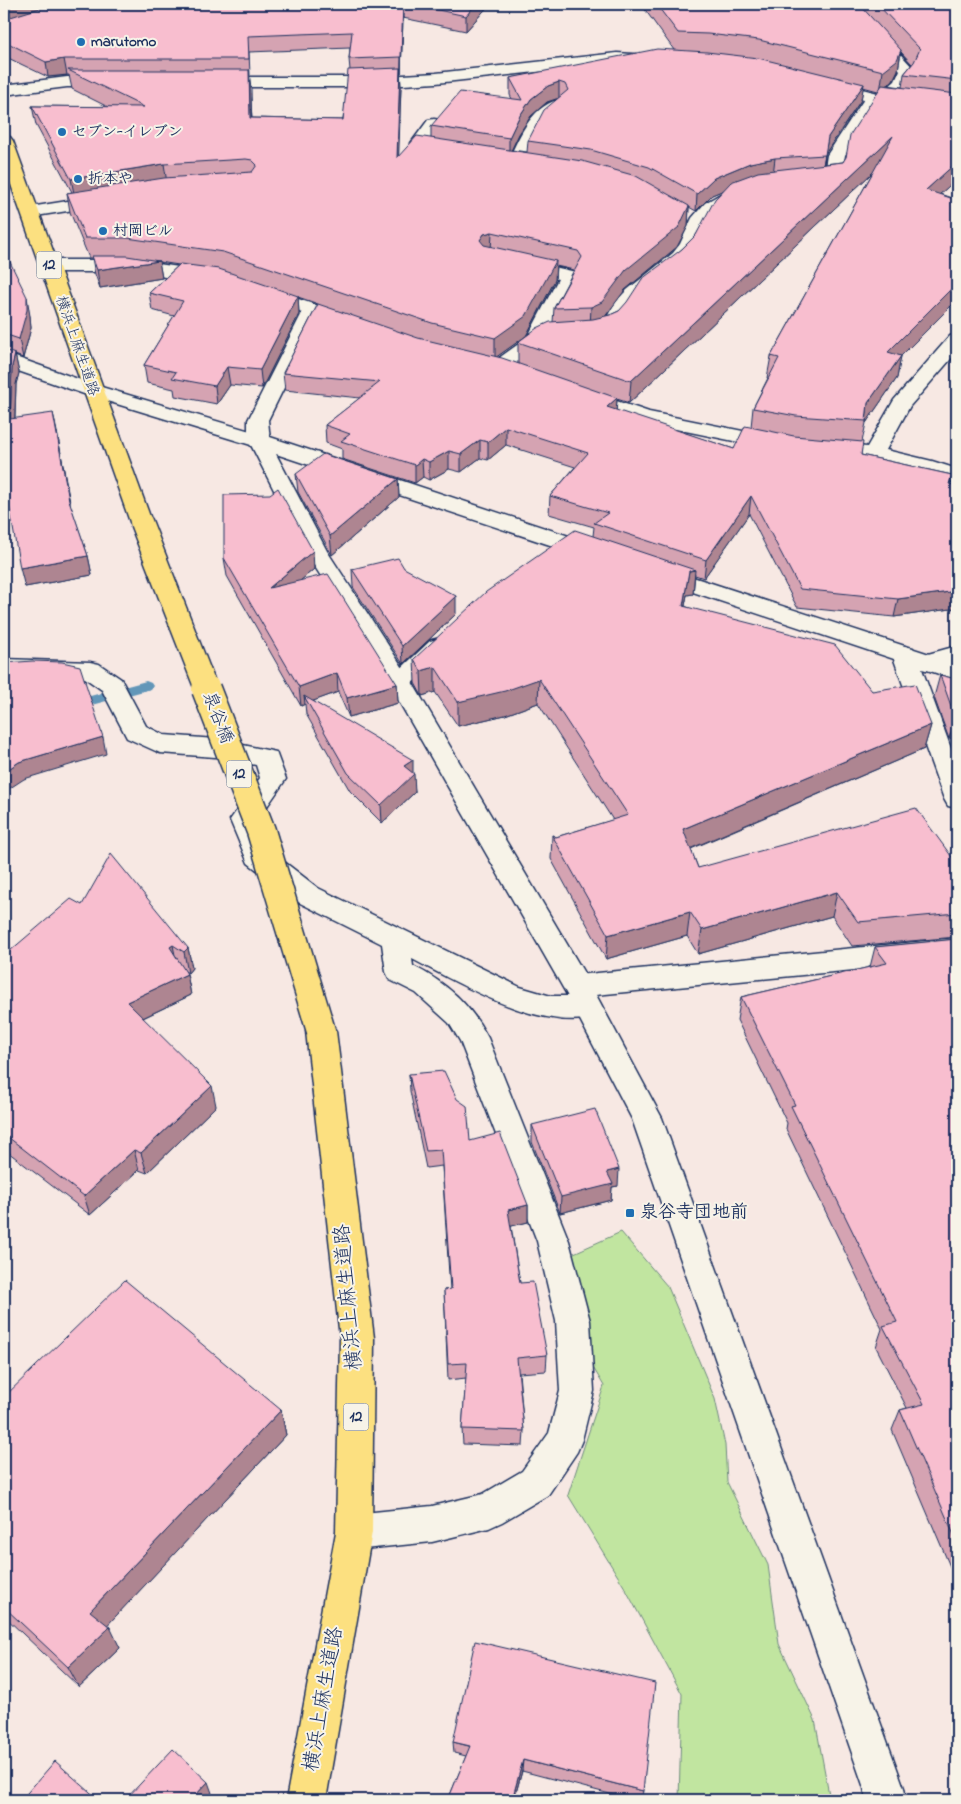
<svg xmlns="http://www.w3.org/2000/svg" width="961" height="1804" font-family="'Indie Flower','Klee One',sans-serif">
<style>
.green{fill:#c1e5a0;stroke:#6e8a7f}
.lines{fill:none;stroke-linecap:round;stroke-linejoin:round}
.stream{fill:#6296b8;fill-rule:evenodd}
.lane-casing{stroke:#1b2f5e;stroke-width:4}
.street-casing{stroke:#1b2f5e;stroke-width:3}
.secondary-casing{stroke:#1b2f5e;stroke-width:3}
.primary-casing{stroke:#1b2f5e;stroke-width:3}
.lane{fill:#f7f3e8;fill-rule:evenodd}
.street{fill:#f7f3e8;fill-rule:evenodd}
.secondary{fill:#f7f3e8;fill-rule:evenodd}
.primary{fill:#fce080;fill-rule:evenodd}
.primary-bridge-far1-casing{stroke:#1b2f5e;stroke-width:25;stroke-linecap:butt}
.primary-bridge-casing{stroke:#1b2f5e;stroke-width:31;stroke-linecap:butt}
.primary-bridge-far1{stroke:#fce080;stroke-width:22}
.primary-bridge{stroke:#fce080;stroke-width:28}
.wall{fill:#d5a3b2;stroke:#1b2f5e;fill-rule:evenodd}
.shaded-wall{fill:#ae8591;stroke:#1b2f5e}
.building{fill:#f8becf;stroke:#1b2f5e}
.poi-dot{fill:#1f6fb2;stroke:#f7f3e8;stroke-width:2}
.labels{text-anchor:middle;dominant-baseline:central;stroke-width:4;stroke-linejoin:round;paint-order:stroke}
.far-poi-label{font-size:15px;font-weight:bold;fill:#1b2f5e;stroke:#f7f3e8;text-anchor:start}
.far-street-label{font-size:15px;fill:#1b2f5e;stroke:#f7f3e8}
.shield{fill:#f7f3e8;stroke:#5d6a87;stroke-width:1}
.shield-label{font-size:16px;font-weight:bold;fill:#1b2f5e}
.street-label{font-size:18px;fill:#1b2f5e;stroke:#f7f3e8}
.poi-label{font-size:18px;font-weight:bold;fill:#1b2f5e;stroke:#f7f3e8;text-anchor:start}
.near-street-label{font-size:21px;fill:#1b2f5e;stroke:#f7f3e8}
</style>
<rect width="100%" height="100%" fill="#f7e8e3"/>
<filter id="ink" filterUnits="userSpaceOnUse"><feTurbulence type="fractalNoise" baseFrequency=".02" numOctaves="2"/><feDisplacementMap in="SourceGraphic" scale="10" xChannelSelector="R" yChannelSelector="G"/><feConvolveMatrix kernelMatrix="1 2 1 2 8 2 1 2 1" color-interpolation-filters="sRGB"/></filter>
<g filter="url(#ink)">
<polygon class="green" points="621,1232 668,1287 715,1399 725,1445 727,1482 768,1565 779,1644 815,1720 830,1800 679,1800 682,1694 625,1588 568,1495 604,1386 566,1322 565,1257"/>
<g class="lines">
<polygon class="stream" points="146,681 151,683 153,686 151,689 73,710 68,708 66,705 68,702"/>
<defs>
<g id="lane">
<path d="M 840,4 L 854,4 L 915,70 C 908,83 894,106 877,102 L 874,99 L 895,81 L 900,70 Z"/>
<path d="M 558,100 L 563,102 L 566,105 L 542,125 L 521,166 L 509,166 L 507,163 C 518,140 530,107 558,100 Z"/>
<polygon points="438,639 446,641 449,646 446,651 408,687 400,689 392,687 389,682 392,677 430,641"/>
</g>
<g id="street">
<polygon points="617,53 649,55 651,58 649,61 617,63 436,83 370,87 212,87 206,85 204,82 206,79 212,77 370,77 436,73"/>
<polygon points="67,77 107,77 113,79 115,82 113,85 107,87 67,87 4,95 4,85"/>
<polygon points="826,80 882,94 957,103 957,113 878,103 845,155 841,178 838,182 810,187 804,186 801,182 804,178 824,174 827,155 864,99 820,88 818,85 820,82"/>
<polygon points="434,119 440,120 442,124 429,143 431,146 453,149 456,153 453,157 447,158 419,154 411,143 428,120"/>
<path d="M 745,186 L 751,187 L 754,191 C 748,199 723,203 712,216 C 703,227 701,242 693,254 C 677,275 653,286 635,304 C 627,313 624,324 614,332 C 607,337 602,338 593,336 L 590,332 L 607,317 L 616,301 L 627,290 L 673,253 L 680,244 L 692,218 L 705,203 L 724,192 Z"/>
<polygon points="105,195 111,196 114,200 111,204 30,217 24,216 21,212 24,208 30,207"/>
<polygon points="519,259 576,272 579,276 551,330 558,332 561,336 558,340 542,345 506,371 499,373 492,371 489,367 492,363 527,338 558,279 512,269 510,265 512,261"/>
<polygon points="49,260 130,260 207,271 214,273 217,277 214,281 207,283 130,272 49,272 42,270 40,266 42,262"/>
<polygon points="263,287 357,319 360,323 357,327 350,329 318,319 268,420 270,441 267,446 259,447 251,446 248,441 248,420 302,313 256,297 253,293 256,289"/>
<polygon points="957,334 957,352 910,406 886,450 932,461 957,469 957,483 906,467 817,454 814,449 817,444 825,443 867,447 894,400 950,336"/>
<polygon points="581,389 649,412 777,438 785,439 788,444 785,449 777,450 637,421 574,399 571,395 574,391"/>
<polygon points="904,646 913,648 917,657 957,646 957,662 926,670 922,669 957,765 957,808 948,806 944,799 892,654 895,648"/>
<path d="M 4,659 L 90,662 L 99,664 L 121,679 L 146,726 L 164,735 L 215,739 L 276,752 L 286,779 L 257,821 L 269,850 L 318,888 L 520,987 L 551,996 L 574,996 L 567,994 L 563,986 L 567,978 L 577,975 L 957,938 L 957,960 L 585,996 L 598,1000 L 602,1008 L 598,1016 C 543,1034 461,984 412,959 L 413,966 C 447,983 470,1004 488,1038 L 569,1241 L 590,1321 L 594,1391 L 582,1440 L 577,1452 L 548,1495 L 502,1522 L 489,1528 L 432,1542 L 354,1550 L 341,1545 L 336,1532 L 341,1519 L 354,1514 L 432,1506 L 483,1494 L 522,1471 L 549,1433 L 560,1391 L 556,1321 L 537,1241 L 460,1041 L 449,1023 L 416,993 L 390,980 L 386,972 L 382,944 L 298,902 L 248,863 L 230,820 L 260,778 L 256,765 L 215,757 L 160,753 L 127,738 L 102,690 L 85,678 L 4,675 Z"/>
</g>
<g id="secondary">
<polygon points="4,353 98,386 267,436 602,547 605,552 602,557 594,559 586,557 276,454 327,551 412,682 587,978 662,1118 904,1788 906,1800 866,1800 864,1788 632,1119 566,993 389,684 305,551 251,445 84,394 4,366"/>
<polygon points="659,566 957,663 957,680 651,578 647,573 651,568"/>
</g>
<g id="primary">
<polygon points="4,136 10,137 13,141 152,522 149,527 141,529 133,527 130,522 4,165"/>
<polygon points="321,1019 331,1023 336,1031 374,1338 372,1532 326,1800 286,1800 336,1532 340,1338 306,1031 311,1023"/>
</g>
</defs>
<use href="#lane" class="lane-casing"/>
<use href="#street" class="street-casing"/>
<use href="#secondary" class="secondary-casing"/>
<use href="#primary" class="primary-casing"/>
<use href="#lane" class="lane"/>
<use href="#street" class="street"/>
<use href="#secondary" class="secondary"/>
<use href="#primary" class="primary"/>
<defs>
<polyline id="primary-bridge-far1" points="141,522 207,691"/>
<polyline id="primary-bridge" points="206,689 261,831 321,1031"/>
</defs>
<use href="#primary-bridge-far1" class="primary-bridge-far1-casing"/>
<use href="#primary-bridge" class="primary-bridge-casing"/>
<use href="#primary-bridge-far1" class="primary-bridge-far1"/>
<use href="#primary-bridge" class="primary-bridge"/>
</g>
<g class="wall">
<path d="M 4,4 L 490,4 L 466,31 L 403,18 L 401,73 L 400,73 L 401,87 L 398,157 L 431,138 L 431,126 L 512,99 L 510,95 L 510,78 L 674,50 L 641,4 L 957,4 L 957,179 L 940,194 L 957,200 L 957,301 L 956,301 L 901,356 L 897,378 L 866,423 L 862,442 L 861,455 L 952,475 L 950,484 L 957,486 L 957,608 L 894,617 L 797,607 L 749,514 L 704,578 L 695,575 L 693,594 L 687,595 L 685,606 L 872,691 L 931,725 L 924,749 L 691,849 L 698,868 L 957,864 L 957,937 L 852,946 L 832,916 L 698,954 L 687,936 L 606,959 L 551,859 L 552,835 L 556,837 L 613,820 L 538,703 L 505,715 L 458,726 L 435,692 L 422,696 L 415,683 L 414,659 L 593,536 L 594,527 L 549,514 L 550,496 L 575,467 L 506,445 L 488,460 L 480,458 L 461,472 L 449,469 L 429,480 L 423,477 L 415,483 L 342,459 L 342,449 L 326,443 L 325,425 L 360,398 L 285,390 L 283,373 L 318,304 L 298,297 L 299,314 L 262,388 L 230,385 L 217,404 L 175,396 L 174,389 L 147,383 L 144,365 L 174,316 L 152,310 L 149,293 L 179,265 L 159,262 L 162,278 L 100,288 L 95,274 L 92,258 L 89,258 L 70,212 L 67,193 L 72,192 L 36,125 L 32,106 L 108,107 L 72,89 L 69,75 L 48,77 L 4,56 ZM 350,48 L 349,59 L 350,70 L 343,120 L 252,118 L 249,75 L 250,75 L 249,52 ZM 901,52 L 912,64 L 904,74 L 902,87 L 887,85 L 893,80 L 898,70 ZM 863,87 L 878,91 L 846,157 L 843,162 L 824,164 L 825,154 L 861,100 ZM 557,99 L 528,141 L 527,152 L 511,150 L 519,134 L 531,116 L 547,102 ZM 873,172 L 771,356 L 767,378 L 768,378 L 753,408 L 751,427 L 734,449 L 616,411 L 617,399 L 629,403 ZM 724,190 L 696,235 L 619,311 L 610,315 L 605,316 L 625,290 L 677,247 L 688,226 L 689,207 L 696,211 L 712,195 ZM 556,266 L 574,270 L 554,308 L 553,322 L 518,342 L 518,364 L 496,357 L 526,336 L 555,280 Z"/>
<polygon points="4,260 30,316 31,328 23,358 15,355 19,373 16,384 15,418 57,432 70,504 88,556 92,575 25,587 9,501 4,501"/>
<polygon points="296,474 398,479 399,497 332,555 298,492"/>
<polygon points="270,494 314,569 301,580 397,684 398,703 349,717 338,692 313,701 413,773 415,792 382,823 350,791 306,714 305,704 301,706 227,576 224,558"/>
<polygon points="404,568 456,614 403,664 353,587 352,569"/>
<polygon points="940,675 956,679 957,679 957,745 953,737 949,739 934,697"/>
<polygon points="82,905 188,948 192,968 188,973 185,971 187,974 191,995 143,1018 216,1106 147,1173 139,1170 90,1215 4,1149 4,956"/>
<polygon points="957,939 957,1583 892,1430 900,1410 907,1408 876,1347 882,1329 786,1129 787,1123 737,1020 741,997 870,967 875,947"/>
<polygon points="409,1074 528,1205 528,1222 511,1226 520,1283 547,1355 546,1371 519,1373 524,1431 523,1446 463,1444 462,1429 466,1378 448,1380 444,1290 450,1290 442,1166 426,1168 410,1091"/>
<polygon points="532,1125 618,1186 612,1187 611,1200 560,1213 532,1142"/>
<polygon points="4,1397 281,1410 286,1435 107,1625 120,1648 79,1687 4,1616"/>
<polygon points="453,1742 643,1791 641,1800 633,1800 522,1771 514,1800 448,1800 466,1756 454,1753"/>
</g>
<g class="shaded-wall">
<polygon points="7,4 63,4 4,21 4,5"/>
<polygon points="403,4 403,18 401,73 401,57"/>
<polygon points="476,4 490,4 466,31 466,16"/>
<polygon points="901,50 898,70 893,80 880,92 883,71"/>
<polygon points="64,59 67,75 48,77 46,62"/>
<polygon points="400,68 401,87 398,177 397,158"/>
<polygon points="249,70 251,89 252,137 250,118"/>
<polygon points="559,82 559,98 547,102 531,116 519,134 509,155 509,138 519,117 531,99 548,86"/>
<polygon points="864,84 861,100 825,154 822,172 828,137"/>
<polygon points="893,136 890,156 629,403 631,381"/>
<polygon points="775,158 773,175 748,180 712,195 696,211 697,194 714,178 750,163"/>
<polygon points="957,162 957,179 921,211 926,190"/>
<polygon points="164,164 167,183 75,198 71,179"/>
<polygon points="6,168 10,186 4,198 4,173"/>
<polygon points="689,206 688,226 677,247 625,290 601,322 590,327 591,307 626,270"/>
<polygon points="492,232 491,251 480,260 480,240 484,234"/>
<polygon points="159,261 162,278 100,288 97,270"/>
<polygon points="556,261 555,280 526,336 495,358 495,338"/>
<polygon points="957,283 957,297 956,301 883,374 888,352"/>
<polygon points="298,296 299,314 262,388 260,370"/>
<polygon points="27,297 30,316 31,328 23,358 19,339"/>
<polygon points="15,354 19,373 16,384 14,438 10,419 12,366"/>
<polygon points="901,356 897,378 866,423 868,403"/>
<polygon points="227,367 230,385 217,404 215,386"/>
<polygon points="617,398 616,416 607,407"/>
<polygon points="53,413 57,432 73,519 69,500"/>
<polygon points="506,427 506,445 488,460 488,442"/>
<polygon points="480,440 480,458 461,472 461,454"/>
<polygon points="449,451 449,469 429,480 429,462"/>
<polygon points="422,459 423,477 415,483 415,465"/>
<polygon points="398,479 399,497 332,555 330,536"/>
<polygon points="751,496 749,514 704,578 706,560"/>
<polygon points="313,551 314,569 271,606 269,588"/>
<polygon points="88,556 92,575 25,587 20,568"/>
<polygon points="695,570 693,594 687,595 680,630 683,606 689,571"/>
<polygon points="957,591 957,608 894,617 898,599"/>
<polygon points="456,596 456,614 403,664 402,646"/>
<polygon points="435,667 435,692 422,696 421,671"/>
<polygon points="337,673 338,692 308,703 304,696 305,704 301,706 299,687"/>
<polygon points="539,679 538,703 505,715 458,726 458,702"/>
<polygon points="397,684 398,703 349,717 347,698"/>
<polygon points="957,716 957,723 953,737 949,739 955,717"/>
<polygon points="931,725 924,749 680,853 683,829"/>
<polygon points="103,737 106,754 24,779 4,792 4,772 19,762"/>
<polygon points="413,760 413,775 414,774 415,792 382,823 381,805 404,766"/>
<polygon points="837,892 832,916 698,954 702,930"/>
<polygon points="690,912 687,936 606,959 608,935"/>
<polygon points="173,945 177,966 170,947"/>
<polygon points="188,948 192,968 188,973 184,952"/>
<polygon points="187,974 191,995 132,1023 127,1002"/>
<polygon points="212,1086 216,1106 147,1173 141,1153"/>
<polygon points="134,1150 139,1170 90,1215 84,1196"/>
<polygon points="619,1169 618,1186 612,1187 611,1200 560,1213 561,1197 607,1172"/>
<polygon points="528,1205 528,1222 508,1227 508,1210"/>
<polygon points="281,1410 286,1435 100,1633 90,1611"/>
<polygon points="110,1627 120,1648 79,1687 68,1667"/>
<polygon points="523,1760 522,1771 514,1800 512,1800"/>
<polygon points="208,1782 212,1793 206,1800 191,1800"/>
</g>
<g class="building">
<polygon points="53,4 403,4 401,57 349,59 352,32 248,36 249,59 64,59 46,62 4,41 4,19"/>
<polygon points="410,4 476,4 466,16"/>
<polygon points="656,4 859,4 901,50 897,60 883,71 759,40 708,34 678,33"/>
<polygon points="877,4 957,4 957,80 904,74 914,62 920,49"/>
<polygon points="657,49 707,52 758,58 864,84 828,137 825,155 775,158 750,163 714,178 697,194 649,167 591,150 528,141 544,110 568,90 565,84 559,82 548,86 531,99 519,117 509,138 431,126 460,92 522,100 510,78"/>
<polygon points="400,68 397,158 417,136 582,161 636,176 689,206 679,227 626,270 602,302 591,307 554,308 582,257 578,251 492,232 484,234 480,240 484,245 556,261 526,316 495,338 432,323 223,252 127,238 85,238 67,193 164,178 252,172 257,165 252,160 246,159 164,164 71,179 32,106 144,107 68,70 249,70 250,118 343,120 348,70"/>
<polygon points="882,85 957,94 957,162 926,190 957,200 957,283 888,352 901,356 868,403 866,421 796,416 753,408 779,358 771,356 893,136 631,381 518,342 537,328 550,322 593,319 610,315 619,311 627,302 642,279 682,249 696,235 715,199 731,182 758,172 843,162 846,157 850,135"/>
<polygon points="4,163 6,168 4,173"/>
<polygon points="92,256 127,256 159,261 97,270"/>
<polygon points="4,260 9,260 27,297 27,310 19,339 4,334"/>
<polygon points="180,264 219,269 298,296 260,370 227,367 215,386 172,378 176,372 144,365 183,301 149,293"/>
<polygon points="318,304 418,338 502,358 617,398 607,407 734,449 745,426 794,436 863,442 861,455 952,475 949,484 957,486 957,591 898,599 800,589 751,496 706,560 594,523 608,513 550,496 588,453 506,427 488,442 480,440 461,454 449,451 429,462 422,459 415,465 341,441 350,434 325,425 380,382 283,373"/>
<polygon points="4,350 15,354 12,366 10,419 53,413 69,500 88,556 20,568 5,482 4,482"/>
<polygon points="323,454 398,479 330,536 296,474"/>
<polygon points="278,488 313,551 269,588 328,574 397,684 347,698 337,673 299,687 224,558 224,495 270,494"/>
<polygon points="575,530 695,570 689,571 683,606 835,645 872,691 915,684 931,725 683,829 698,868 916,808 957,864 957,913 858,922 837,892 702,930 690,912 608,935 552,835 556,837 628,815 539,679 505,691 458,702 435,667 421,671 414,659 486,592"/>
<polygon points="398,558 404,568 456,596 402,646 352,569"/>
<polygon points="33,661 62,662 80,666 103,737 19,762 4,772 4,663"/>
<polygon points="940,675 956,679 957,679 957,716 955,717"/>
<polygon points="304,696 413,760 404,766 414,774 381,805 348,773"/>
<polygon points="111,854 188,948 184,952 173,945 170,947 187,974 127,1002 212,1086 141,1153 134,1150 84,1196 4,1134 4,956 71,899 82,905"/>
<polygon points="957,939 957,1542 900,1410 924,1404 883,1326 897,1322 791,1106 795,1105 741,997 887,963 875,947"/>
<polygon points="444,1071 457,1099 467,1106 470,1141 500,1133 528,1205 508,1210 520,1283 533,1282 547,1355 517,1358 524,1431 462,1429 467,1363 448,1364 444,1290 451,1289 441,1150 426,1151 409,1074"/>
<polygon points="595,1109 619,1169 607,1172 613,1184 561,1197 532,1125"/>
<polygon points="125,1280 281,1410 90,1611 110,1627 68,1667 4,1607 4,1397"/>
<polygon points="475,1641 655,1683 643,1791 523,1760 512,1800 448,1800 470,1746 453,1742"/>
<polygon points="173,1749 208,1782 191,1800 125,1800"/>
<polygon points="55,1761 99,1800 21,1800"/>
</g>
</g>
<g class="poi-dot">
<circle cx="81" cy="42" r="5"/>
<circle cx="62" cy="132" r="5"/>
<circle cx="78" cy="179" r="5"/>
<circle cx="103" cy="231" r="5"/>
<rect x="625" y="1208" width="10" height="10" rx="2.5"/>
</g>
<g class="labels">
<g class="far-poi-label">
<text x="91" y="42">marutomo</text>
<text x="72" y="132">セブン-イレブン</text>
<text x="88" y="179">折本や</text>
<text x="113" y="231">村岡ビル</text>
</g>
<g class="far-street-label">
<text transform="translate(77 346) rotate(71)">横浜上麻生道路</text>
</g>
<g class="shield">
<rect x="36.5" y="251.5" width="25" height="27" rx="4"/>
<rect x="226.5" y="760.5" width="25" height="27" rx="4"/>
<rect x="343.5" y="1403.5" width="25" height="27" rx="4"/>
</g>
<g class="shield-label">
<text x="49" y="265">12</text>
<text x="239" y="774">12</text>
<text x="356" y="1417">12</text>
</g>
<g class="street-label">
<text transform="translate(217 718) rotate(69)">泉谷橋</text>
</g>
<g class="poi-label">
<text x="640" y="1213">泉谷寺団地前</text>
</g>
<g class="near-street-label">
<text transform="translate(349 1297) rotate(-95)">横浜上麻生道路</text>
<text transform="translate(324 1699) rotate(-80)">横浜上麻生道路</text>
</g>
</g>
<rect width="961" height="1804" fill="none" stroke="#f7f3e8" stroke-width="20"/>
<rect x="10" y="10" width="941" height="1784" fill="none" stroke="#1b2f5e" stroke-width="2" filter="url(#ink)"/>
</svg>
